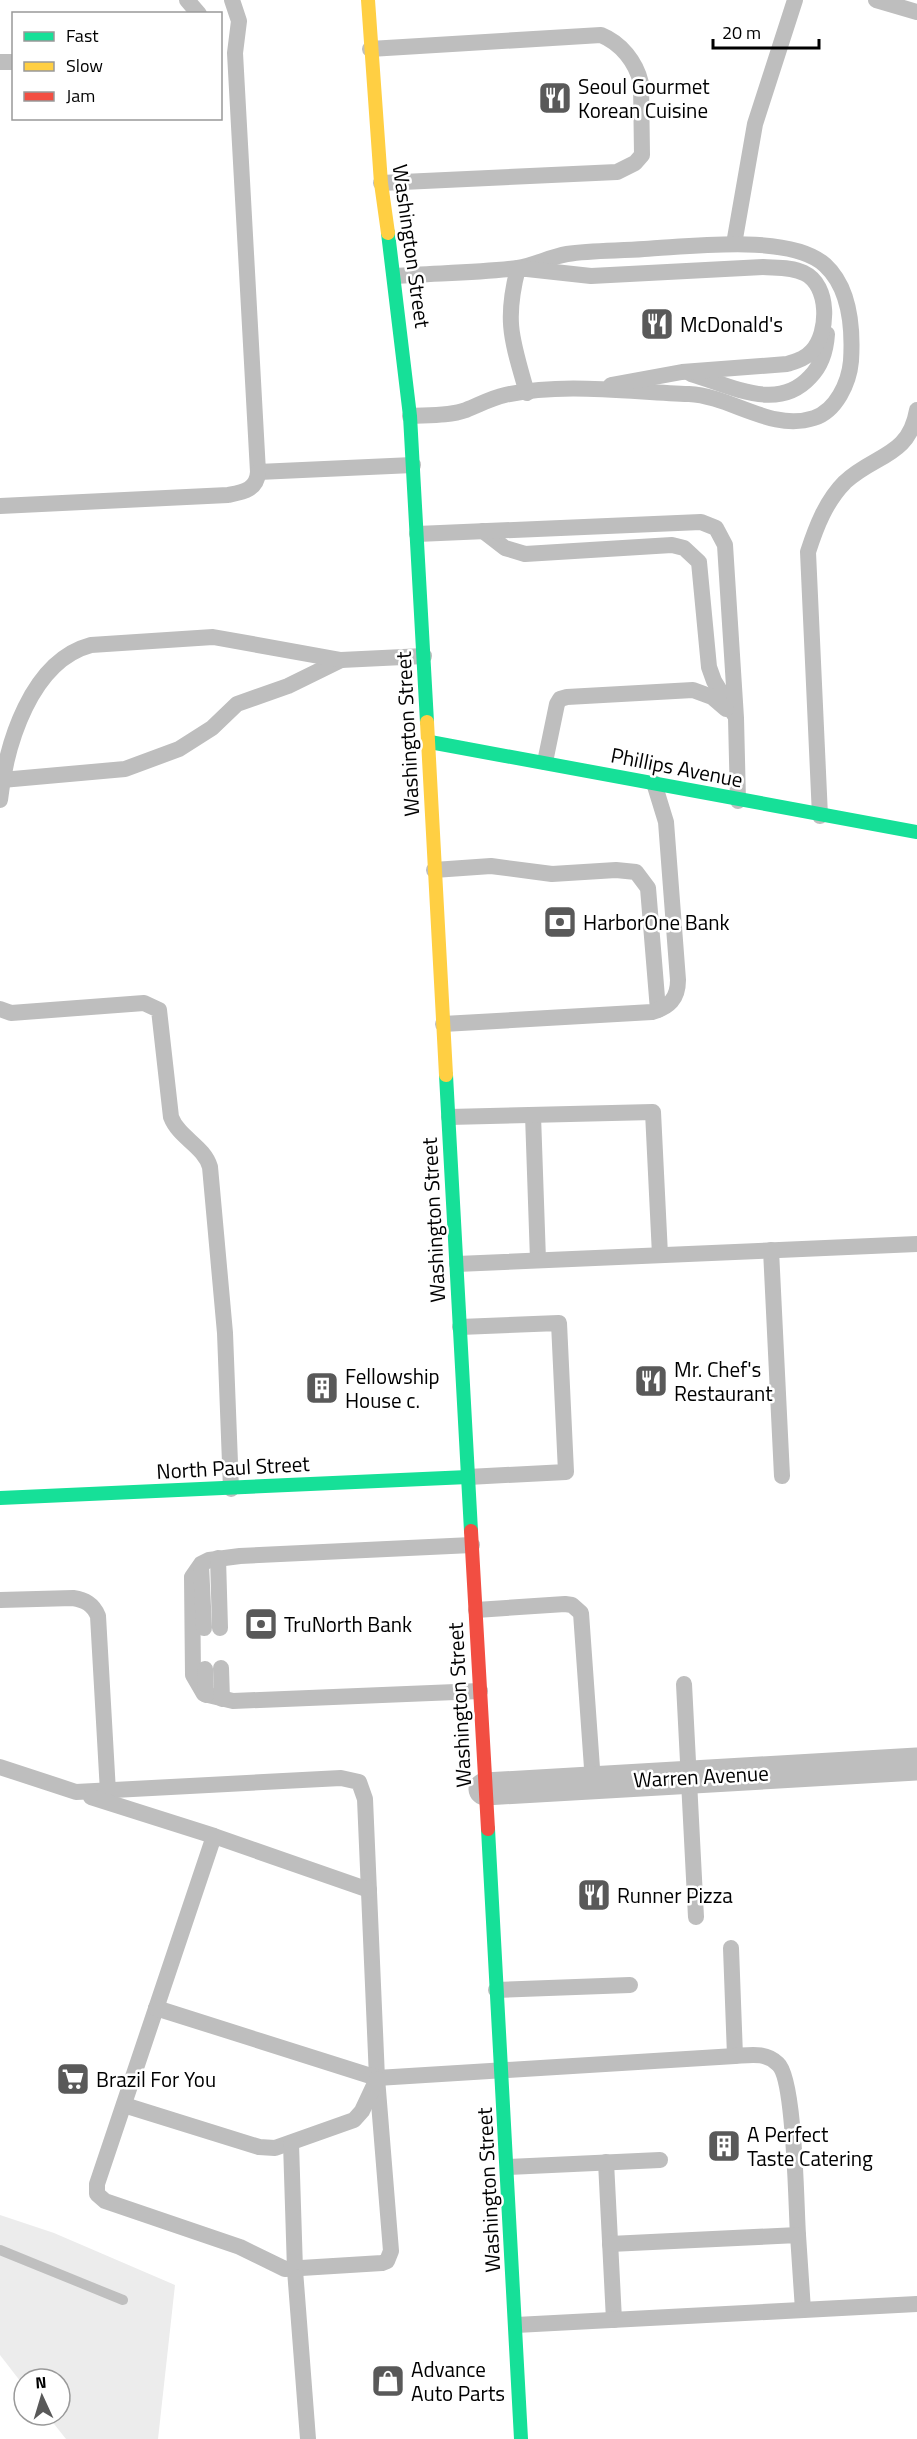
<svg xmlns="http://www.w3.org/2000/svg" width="917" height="2439" font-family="'Titillium Web',sans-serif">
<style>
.green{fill:#ececec}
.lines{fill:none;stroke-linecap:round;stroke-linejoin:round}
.stream{stroke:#bfbfbf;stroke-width:10}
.lane{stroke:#bebebe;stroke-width:16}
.street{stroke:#bebebe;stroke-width:33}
.fast{stroke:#16e098;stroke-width:14}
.slow{stroke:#ffcf43;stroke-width:14}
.jam{stroke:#f24e42;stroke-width:14}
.labels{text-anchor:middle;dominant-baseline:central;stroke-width:5;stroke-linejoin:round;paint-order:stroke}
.poi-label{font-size:21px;fill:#000;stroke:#fff;text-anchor:start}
.street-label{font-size:21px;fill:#000;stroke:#fff}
</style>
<rect width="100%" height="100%" fill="#fff"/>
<polygon class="green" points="0,2215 54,2233 175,2285 158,2439 66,2439 47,2415 60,2415 60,2379 24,2379 24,2386 0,2355"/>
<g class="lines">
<polyline class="stream" points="0,2250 123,2300"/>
<g class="lane">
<polyline points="187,0 199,14"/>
<polyline points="232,0 239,21 235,53 258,472 413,465"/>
<polyline points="876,0 917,12"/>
<path d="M 370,49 L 601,35 C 621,43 636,62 641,83 L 642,155 L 635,163 L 617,172 L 381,183"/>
<polyline points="0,62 14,62"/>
<polyline points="734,244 755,124 795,0"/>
<path d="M 395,276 C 435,273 477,273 518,268 C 535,265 550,257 567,254 C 592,250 619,251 644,249 C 689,247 790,233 825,265 C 850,288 853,329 851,361 C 849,383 836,411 814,418 C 771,432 731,396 689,394 C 629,392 564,382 505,395 C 491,398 479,405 466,410 C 449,416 429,415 410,416"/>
<path d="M 691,374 C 730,385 777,413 810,377 C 821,366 826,350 827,334"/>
<path d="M 527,393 C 512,340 504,322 518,268 L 591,276 L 763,267 C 777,268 792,267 804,273 C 830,285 829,333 812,351 C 805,359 796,361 787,364 L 682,372 L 611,385"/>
<path d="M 0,506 L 228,495 C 243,492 257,490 258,472"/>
<polyline points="483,531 505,548 525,554 672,545 684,548 699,562 709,667 714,681 734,714"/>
<polyline points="417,534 701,522 716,528 725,545 736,718 738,801"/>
<polyline points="545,762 557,704 560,699 567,697 693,690 712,697 726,709"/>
<polyline points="2,780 125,769 179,749 212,728 237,704 288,686 341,660"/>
<path d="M 0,800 C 6,744 31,661 91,645 L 213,637 L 341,660 L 424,656"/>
<path d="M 820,816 L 808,552 C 816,527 826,501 845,482 C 875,454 909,457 917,410"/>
<polyline points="434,870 491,866 552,874 616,870 636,872 648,888 658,1010"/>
<path d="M 0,1009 L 11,1013 L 144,1003 L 159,1010 L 171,1117 C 179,1138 204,1146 210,1167 L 225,1333 L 231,1489"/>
<path d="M 443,1024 L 652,1012 C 669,1007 678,999 678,980 L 666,822 L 654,783"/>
<polyline points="533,1115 538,1260"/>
<polyline points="449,1117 653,1112 660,1255"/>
<polyline points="771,1250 782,1476"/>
<polyline points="457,1264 917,1244"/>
<polyline points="460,1327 559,1323 566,1472 468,1477"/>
<polyline points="472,1545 240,1556 209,1560 201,1564 192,1577 193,1675 204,1694 233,1701 480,1691"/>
<polyline points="218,1558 220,1628"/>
<polyline points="201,1565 204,1628"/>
<path d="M 0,1600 L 73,1598 C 85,1600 93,1604 98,1616 L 108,1792"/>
<polyline points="476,1610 565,1604 572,1605 581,1613 593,1782"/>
<polyline points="221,1668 222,1699"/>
<polyline points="205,1669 206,1695"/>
<polyline points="684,1684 696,1917"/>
<polyline points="0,1767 76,1792 341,1778 359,1782 365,1799 377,2078 391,2251 387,2261 382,2263 285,2269 240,2247 105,2201 97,2194 97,2184 214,1836"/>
<polyline points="91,1797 214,1836 369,1890"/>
<polyline points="731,1948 735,2056"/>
<polyline points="496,1990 630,1985"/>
<path d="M 156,2008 L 377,2078 L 735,2056 C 751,2055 766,2052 778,2064 C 795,2079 796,2206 798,2235"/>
<polyline points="124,2105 259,2147 275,2148 354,2120 362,2111 377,2079"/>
<polyline points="291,2143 295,2270 308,2439"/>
<polyline points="606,2162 614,2320"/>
<polyline points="508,2167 660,2160"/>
<polyline points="610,2244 798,2235 803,2310"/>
<polyline points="516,2325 917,2304"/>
</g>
<polyline class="street" points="485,1789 917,1764"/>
<g class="fast">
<polyline points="388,233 410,416 427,722"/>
<polyline points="430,742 917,832"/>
<polyline points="446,1075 471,1531"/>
<polyline points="0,1498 468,1477"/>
<polyline points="488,1829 521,2439"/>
</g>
<g class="slow">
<polyline points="368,0 381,183 388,233"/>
<polyline points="427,722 446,1075"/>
</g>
<polyline class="jam" points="471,1531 488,1829"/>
</g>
<defs>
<symbol id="restaurant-square" viewBox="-11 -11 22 22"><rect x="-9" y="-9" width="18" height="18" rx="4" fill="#595959" stroke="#fff"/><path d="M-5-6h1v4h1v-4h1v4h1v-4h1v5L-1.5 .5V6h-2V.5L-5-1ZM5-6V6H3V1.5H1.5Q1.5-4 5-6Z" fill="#fff"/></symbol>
<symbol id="bank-square" viewBox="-11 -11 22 22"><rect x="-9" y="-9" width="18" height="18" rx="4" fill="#595959" stroke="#fff"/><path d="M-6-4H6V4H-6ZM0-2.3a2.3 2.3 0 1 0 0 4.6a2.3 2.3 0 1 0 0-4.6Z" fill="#fff"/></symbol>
<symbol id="building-square" viewBox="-11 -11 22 22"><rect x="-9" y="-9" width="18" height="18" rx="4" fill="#595959" stroke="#fff"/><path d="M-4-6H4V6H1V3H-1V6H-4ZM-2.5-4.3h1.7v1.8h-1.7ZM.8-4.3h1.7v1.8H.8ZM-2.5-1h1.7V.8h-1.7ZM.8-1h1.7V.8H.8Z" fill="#fff"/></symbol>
<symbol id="supermarket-square" viewBox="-11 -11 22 22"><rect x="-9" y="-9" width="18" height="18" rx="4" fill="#595959" stroke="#fff"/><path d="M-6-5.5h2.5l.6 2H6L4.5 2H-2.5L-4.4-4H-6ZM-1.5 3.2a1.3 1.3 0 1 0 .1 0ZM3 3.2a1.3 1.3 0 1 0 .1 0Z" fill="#fff"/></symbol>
<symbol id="shop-square" viewBox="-11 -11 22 22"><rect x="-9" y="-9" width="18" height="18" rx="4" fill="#595959" stroke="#fff"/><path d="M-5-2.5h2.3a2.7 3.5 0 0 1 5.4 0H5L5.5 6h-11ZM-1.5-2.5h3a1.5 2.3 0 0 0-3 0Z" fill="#fff"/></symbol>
</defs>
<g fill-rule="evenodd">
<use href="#restaurant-square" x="536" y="79" width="38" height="38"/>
<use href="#restaurant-square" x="638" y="305" width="38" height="38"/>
<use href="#bank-square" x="541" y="903" width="38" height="38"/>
<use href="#restaurant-square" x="632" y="1362" width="38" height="38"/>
<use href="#building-square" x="303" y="1369" width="38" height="38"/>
<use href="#bank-square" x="242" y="1605" width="38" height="38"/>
<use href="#restaurant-square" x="575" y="1876" width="38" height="38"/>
<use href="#supermarket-square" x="54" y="2060" width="38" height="38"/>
<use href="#building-square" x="705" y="2127" width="38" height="38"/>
<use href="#shop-square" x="369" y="2362" width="38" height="38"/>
</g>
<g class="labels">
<g class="poi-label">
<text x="578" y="86">Seoul Gourmet<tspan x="578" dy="24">Korean Cuisine</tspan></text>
<text x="680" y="324">McDonald's</text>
<text x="583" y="922">HarborOne Bank</text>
<text x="674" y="1369">Mr. Chef's<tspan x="674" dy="24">Restaurant</tspan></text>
<text x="345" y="1376">Fellowship<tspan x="345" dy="24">House c.</tspan></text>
<text x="284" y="1624">TruNorth Bank</text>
<text x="617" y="1895">Runner Pizza</text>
<text x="96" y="2079">Brazil For You</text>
<text x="747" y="2134">A Perfect<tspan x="747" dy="24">Taste Catering</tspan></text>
<text x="411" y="2369">Advance<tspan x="411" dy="24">Auto Parts</tspan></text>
</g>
<g class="street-label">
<text transform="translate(412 246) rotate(82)">Washington Street</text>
<text transform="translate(407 734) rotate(-93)">Washington Street</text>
<text transform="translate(677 767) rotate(11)">Phillips Avenue</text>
<text transform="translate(433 1220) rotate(-93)">Washington Street</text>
<text transform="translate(233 1467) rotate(-3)">North Paul Street</text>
<text transform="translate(459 1705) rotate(-93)">Washington Street</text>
<text transform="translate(701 1776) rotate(-3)">Warren Avenue</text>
<text transform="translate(488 2190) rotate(-93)">Washington Street</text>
</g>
</g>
<rect x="12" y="12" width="210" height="108" fill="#ffffff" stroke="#999999" stroke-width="1.5"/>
<rect x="24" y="32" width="30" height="9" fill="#16e098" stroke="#999999" stroke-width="1.5"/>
<text x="66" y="42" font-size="18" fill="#000000">Fast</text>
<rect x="24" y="62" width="30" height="9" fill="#ffcf43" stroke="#999999" stroke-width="1.5"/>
<text x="66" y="72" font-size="18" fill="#000000">Slow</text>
<rect x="24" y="92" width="30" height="9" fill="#f24e42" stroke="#999999" stroke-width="1.5"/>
<text x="66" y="102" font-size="18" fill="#000000">Jam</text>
<g transform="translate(42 2397) rotate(356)"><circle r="28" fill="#ffffff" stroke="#999999" stroke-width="1.5"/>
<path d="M0-4.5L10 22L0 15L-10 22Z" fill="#595959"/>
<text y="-9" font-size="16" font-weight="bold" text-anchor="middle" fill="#000000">N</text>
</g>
<path d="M713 39v9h106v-9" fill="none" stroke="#000000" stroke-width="3"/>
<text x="722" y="39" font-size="18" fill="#000000" stroke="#ffffff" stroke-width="4.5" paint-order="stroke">20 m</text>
</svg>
